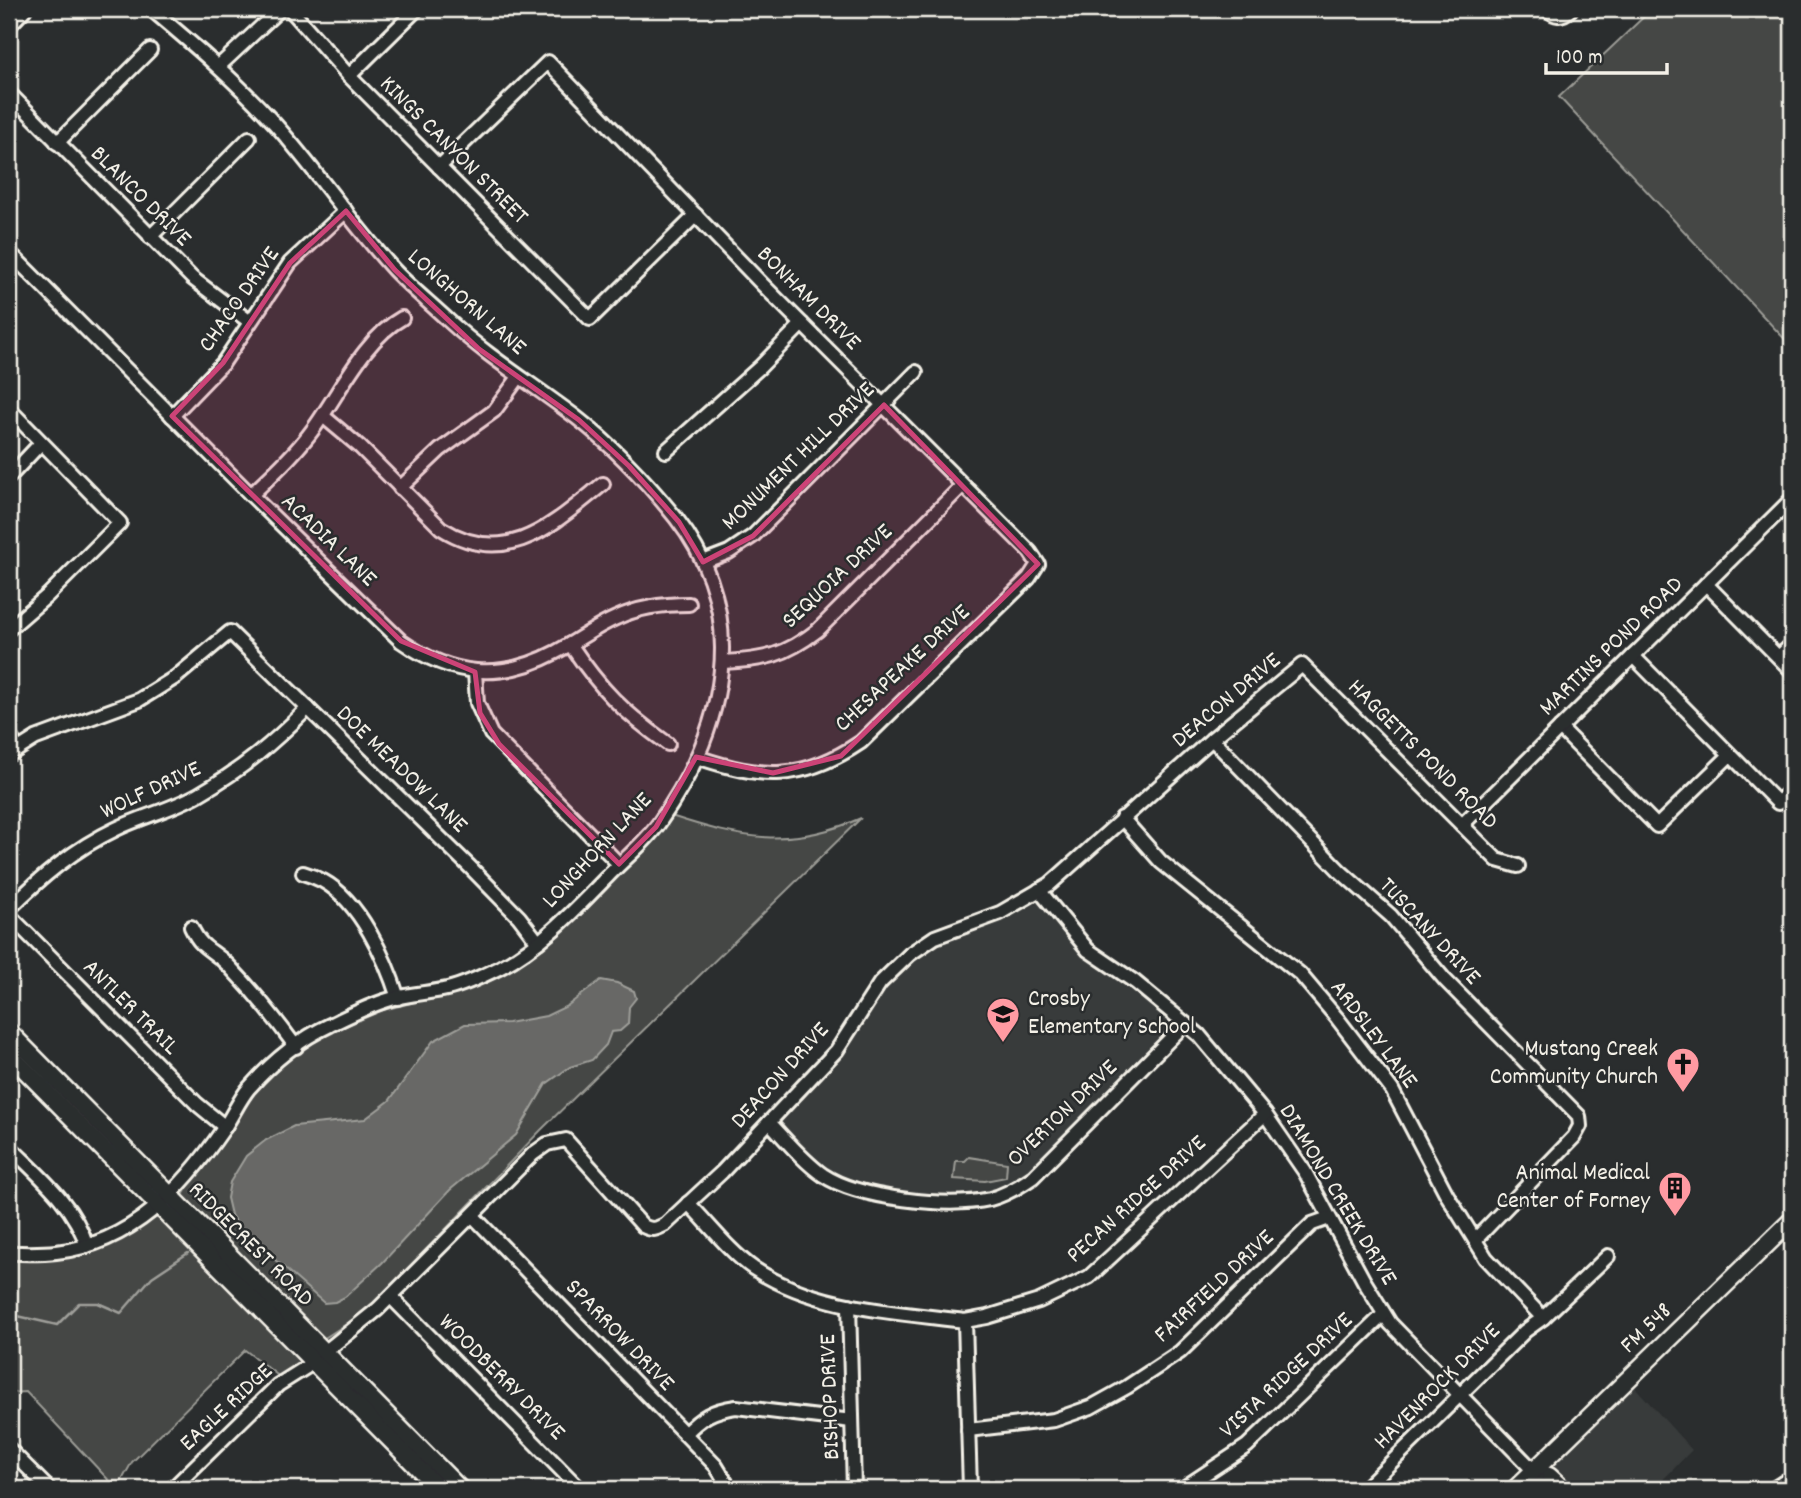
<svg xmlns="http://www.w3.org/2000/svg" width="1801" height="1498" font-family="Dekko,sans-serif">
<style>
.built{fill:#373a3a}
.green{fill:#444645;stroke:#9c9c96;stroke-width:2}
.water{fill:#676866;stroke:#9f9f9a;stroke-width:2}
.lines{fill:none;stroke-linecap:round;stroke-linejoin:round}
.stream{stroke:#9f9f9a;stroke-width:2.5}
.minor-casing{stroke:#f4f1e8;stroke-width:18}
.major-casing{stroke:#f4f1e8;stroke-width:21}
.minor{stroke:#2a2d2e;stroke-width:12}
.major{stroke:#2a2d2e;stroke-width:16}
.marked{fill:#cc4377;fill-opacity:0.2;stroke:#cc4377;stroke-width:5;stroke-linejoin:round}
.labels{text-anchor:middle;dominant-baseline:central;stroke-width:5;stroke-linejoin:round;paint-order:stroke}
.street-label{font-size:24px;fill:#f4f1e8;stroke:#2a2d2e}
.poi-label{font-size:24px;fill:#f4f1e8;stroke:#2a2d2e;text-anchor:end}
</style>
<rect width="100%" height="100%" fill="#2a2d2e"/>
<filter id="ink" filterUnits="userSpaceOnUse"><feTurbulence type="fractalNoise" baseFrequency=".0143" numOctaves="2"/><feDisplacementMap in="SourceGraphic" scale="14" xChannelSelector="R" yChannelSelector="G"/><feConvolveMatrix kernelMatrix="1 2 1 2 8 2 1 2 1" color-interpolation-filters="sRGB"/></filter>
<g filter="url(#ink)">
<g class="built">
<polygon points="1039,902 1043,904 1058,926 1082,951 1177,1023 1016,1183 983,1196 949,1198 870,1188 848,1183 820,1167 776,1125 843,1054 879,996 906,967 924,952 942,941 1003,920"/>
<polygon points="1634,1386 1692,1450 1654,1489 1573,1489 1552,1467 1557,1458"/>
</g>
<g class="green">
<polygon points="1652,9 1792,9 1792,347 1559,97"/>
<path d="M 671,816 C 741,839 791,849 861,818 L 541,1130 L 368,1310 L 323,1339 L 317,1338 L 181,1199 L 191,1181 L 210,1159 L 255,1092 L 283,1064 L 320,1037 L 383,1010 L 451,993 L 519,960 L 588,908 Z"/>
<polygon points="969,1157 1007,1163 1006,1177 985,1181 954,1179 956,1161 965,1161"/>
<path d="M 159,1217 L 296,1351 L 299,1362 L 281,1378 L 245,1350 L 132,1462 L 117,1489 L 26,1392 L 9,1393 L 9,1260 C 64,1260 108,1255 152,1219 Z"/>
</g>
<polygon class="water" points="601,980 617,983 634,991 636,998 629,1007 628,1024 620,1031 611,1032 606,1045 592,1060 570,1067 546,1084 516,1135 450,1190 382,1263 345,1297 335,1302 324,1303 241,1230 231,1215 227,1198 230,1182 246,1156 266,1140 294,1126 365,1119 389,1101 433,1041 465,1024 508,1023 546,1016 567,1006"/>
<g class="lines">
<g class="stream">
<polyline points="218,1230 235,1221"/>
<polyline points="9,1314 57,1325 79,1303 98,1303 121,1313 152,1277 188,1253"/>
</g>
<defs>
<g id="minor">
<polyline points="290,9 349,76 590,319 696,215"/>
<path d="M 1546,9 C 1555,16 1561,18 1571,9"/>
<polyline points="9,26 25,9"/>
<polyline points="219,66 280,9"/>
<polyline points="349,76 417,9"/>
<polyline points="9,93 192,278 250,322"/>
<polyline points="57,143 150,50"/>
<path d="M 439,167 L 548,62 L 763,285 L 1030,552 L 1038,564 L 1029,578 L 861,742 C 802,782 762,779 697,757"/>
<polyline points="150,237 249,138"/>
<path d="M 9,252 L 251,495 L 401,641 C 451,676 500,682 556,652 C 576,642 595,627 616,618 C 639,607 664,604 689,604"/>
<polyline points="9,409 120,523 47,596 9,629"/>
<polyline points="172,416 223,363 290,263 346,211"/>
<path d="M 323,416 L 360,447 L 441,528 C 507,570 553,524 603,484"/>
<polyline points="666,451 760,367 802,324"/>
<polyline points="9,477 41,443"/>
<polyline points="400,488 440,450 494,411 519,377"/>
<path d="M 251,495 C 273,474 296,453 314,428 C 340,392 364,339 402,318"/>
<polyline points="703,562 729,552 753,536 916,372"/>
<polyline points="1706,584 1792,671"/>
<path d="M 570,644 C 601,690 623,712 668,744"/>
<polyline points="1633,656 1778,803 1792,789"/>
<polyline points="1779,657 1792,644"/>
<path d="M 723,662 C 764,660 785,656 818,630 L 962,486"/>
<polyline points="475,672 477,703 491,734 619,864"/>
<polyline points="1560,728 1657,826 1730,755"/>
<polyline points="9,735 18,749"/>
<polyline points="1212,739 1340,871 1391,916 1445,980 1579,1116 1580,1126 1574,1137 1475,1240"/>
<polyline points="9,755 36,738 139,700 176,677 230,632 469,866 519,917 538,942"/>
<polyline points="1122,818 1161,862 1300,974 1337,1018 1392,1090 1447,1195 1486,1258 1543,1318"/>
<polyline points="1462,825 1792,499"/>
<path d="M 303,873 C 310,875 317,878 323,881 C 360,901 386,960 398,998"/>
<polyline points="1039,890 1088,950 1135,982 1199,1035 1265,1114 1305,1172 1364,1281 1390,1323 1534,1471"/>
<path d="M 9,909 C 41,877 74,849 116,829 C 143,816 173,809 199,794 C 244,768 272,744 308,708"/>
<polyline points="9,915 197,1104 225,1127"/>
<path d="M 191,927 C 203,952 212,948 229,966 C 253,991 275,1018 296,1047"/>
<path d="M 769,1122 C 786,1140 803,1161 823,1175 C 859,1199 948,1208 990,1199 C 1006,1195 1020,1186 1033,1177 L 1185,1024"/>
<path d="M 9,1146 C 39,1176 74,1204 87,1246"/>
<path d="M 688,1203 C 709,1224 729,1251 753,1268 C 814,1309 894,1312 965,1321 L 987,1317 L 1039,1301 L 1089,1277 L 1265,1114"/>
<polyline points="473,1216 716,1466 730,1489"/>
<path d="M 9,1253 C 24,1253 40,1254 56,1252 C 132,1244 183,1188 224,1128 C 233,1115 239,1100 249,1088 C 271,1063 300,1039 330,1025 C 350,1015 370,1005 391,999 C 409,994 429,993 447,989 C 464,985 483,976 499,968 C 541,946 574,911 607,877 C 624,859 645,843 659,823 C 725,729 752,616 676,518 C 647,482 613,446 577,418 C 534,385 489,358 449,321 C 431,304 411,288 394,270 C 352,224 317,171 275,124 C 237,82 194,45 151,9"/>
<polyline points="391,1297 580,1489"/>
<polyline points="849,1305 854,1489"/>
<polyline points="965,1321 970,1489"/>
<polyline points="968,1430 1054,1420 1091,1407 1127,1387 1180,1352 1312,1224 1329,1218"/>
<path d="M 685,1434 C 701,1417 713,1410 736,1407 L 852,1421"/>
<polyline points="9,1449 49,1489"/>
<path d="M 172,1489 L 278,1385 L 305,1368 L 378,1309 L 533,1154 L 547,1144 L 566,1140 L 643,1226 C 652,1231 657,1229 666,1224 L 722,1172 L 837,1050 L 880,983 L 910,954 L 935,937 L 1000,913 L 1050,884 L 1212,739 L 1302,665 L 1497,860 L 1518,866"/>
<polyline points="321,1489 330,1489"/>
<polyline points="1182,1489 1247,1446 1384,1314"/>
<polyline points="1364,1489 1525,1331 1543,1318 1608,1256"/>
<polyline points="1773,1489 1792,1477"/>
</g>
<g id="major">
<polyline points="9,1032 460,1489"/>
<polyline points="9,1054 439,1489"/>
<polyline points="1534,1471 1549,1476 1563,1489"/>
<polyline points="1534,1471 1536,1489"/>
<polyline points="1515,1489 1792,1220"/>
</g>
</defs>
<use href="#minor" class="minor-casing"/>
<use href="#major" class="major-casing"/>
<use href="#minor" class="minor"/>
<use href="#major" class="major"/>
</g>
</g>
<path class="marked" d="M 346,211 L 395,270 L 479,349 L 579,420 L 629,466 L 679,522 L 703,562 L 753,536 L 884,405 L 1038,564 L 841,756 L 773,773 L 696,757 L 656,827 L 619,864 L 499,744 L 480,713 L 475,672 L 401,641 L 172,416 L 223,363 L 290,263 Z"/>
<defs>
<symbol id="school-pin" viewBox="-11 -11 22 30"><path d="M0 17L-7.5 6A9.5 9.5 0 1 1 7.5 6Z" fill="#ff9aa2" stroke="#2a2d2e"/><path d="M0-5L7-2L0 1L-7-2ZM-4 1L0 2.5L4 1V4Q0 6-4 4Z" fill="#111"/></symbol>
<symbol id="church-pin" viewBox="-11 -11 22 30"><path d="M0 17L-7.5 6A9.5 9.5 0 1 1 7.5 6Z" fill="#ff9aa2" stroke="#2a2d2e"/><path d="M-1.2-6h2.4v3.5h3.3v2.4h-3.3V6h-2.4V-.1h-3.3v-2.4h3.3Z" fill="#111"/></symbol>
<symbol id="building-pin" viewBox="-11 -11 22 30"><path d="M0 17L-7.5 6A9.5 9.5 0 1 1 7.5 6Z" fill="#ff9aa2" stroke="#2a2d2e"/><path d="M-4-6H4V6H1V3H-1V6H-4ZM-2.5-4.3h1.7v1.8h-1.7ZM.8-4.3h1.7v1.8H.8ZM-2.5-1h1.7V.8h-1.7ZM.8-1h1.7V.8H.8Z" fill="#111"/></symbol>
</defs>
<g fill-rule="evenodd">
<use href="#school-pin" x="984" y="995" width="38" height="52"/>
<use href="#church-pin" x="1664" y="1045" width="38" height="52"/>
<use href="#building-pin" x="1656" y="1169" width="38" height="52"/>
</g>
<g class="labels">
<g class="street-label">
<text transform="translate(453 151) rotate(45)">KINGS CANYON STREET</text>
<text transform="translate(140 197) rotate(45)">BLANCO DRIVE</text>
<text transform="translate(808 299) rotate(45)">BONHAM DRIVE</text>
<text transform="translate(240 300) rotate(-55)">CHACO DRIVE</text>
<text transform="translate(466 303) rotate(41)">LONGHORN LANE</text>
<text transform="translate(799 457) rotate(-44)">MONUMENT HILL DRIVE</text>
<text transform="translate(328 541) rotate(44)">ACADIA LANE</text>
<text transform="translate(838 577) rotate(-43)">SEQUOIA DRIVE</text>
<text transform="translate(1612 647) rotate(-44)">MARTINS POND ROAD</text>
<text transform="translate(903 669) rotate(-43)">CHESAPEAKE DRIVE</text>
<text transform="translate(1227 701) rotate(-40)">DEACON DRIVE</text>
<text transform="translate(1422 755) rotate(45)">HAGGETTS POND ROAD</text>
<text transform="translate(401 770) rotate(44)">DOE MEADOW LANE</text>
<text transform="translate(151 791) rotate(-25)">WOLF DRIVE</text>
<text transform="translate(598 851) rotate(-47)">LONGHORN LANE</text>
<text transform="translate(1429 932) rotate(47)">TUSCANY DRIVE</text>
<text transform="translate(130 1008) rotate(45)">ANTLER TRAIL</text>
<text transform="translate(1373 1035) rotate(53)">ARDSLEY LANE</text>
<text transform="translate(781 1076) rotate(-48)">DEACON DRIVE</text>
<text transform="translate(1063 1114) rotate(-44)">OVERTON DRIVE</text>
<text transform="translate(1337 1195) rotate(59)">DIAMOND CREEK DRIVE</text>
<text transform="translate(1137 1200) rotate(-42)">PECAN RIDGE DRIVE</text>
<text transform="translate(250 1245) rotate(45)">RIDGECREST ROAD</text>
<text transform="translate(1215 1287) rotate(-43)">FAIRFIELD DRIVE</text>
<text transform="translate(1647 1329) rotate(-44)">FM 548</text>
<text transform="translate(619 1336) rotate(46)">SPARROW DRIVE</text>
<text transform="translate(1287 1376) rotate(-43)">VISTA RIDGE DRIVE</text>
<text transform="translate(501 1378) rotate(45)">WOODBERRY DRIVE</text>
<text transform="translate(1438 1387) rotate(-45)">HAVENROCK DRIVE</text>
<text transform="translate(831 1397) rotate(-92)">BISHOP DRIVE</text>
<text transform="translate(227 1408) rotate(-43)">EAGLE RIDGE</text>
</g>
<g class="poi-label">
<text x="1028" y="1000" text-anchor="start">Crosby<tspan x="1028" dy="28">Elementary School</tspan></text>
<text x="1658" y="1050">Mustang Creek<tspan x="1658" dy="28">Community Church</tspan></text>
<text x="1650" y="1174">Animal Medical<tspan x="1650" dy="28">Center of Forney</tspan></text>
</g>
</g>
<rect width="1801" height="1498" fill="none" stroke="#2a2d2e" stroke-width="35"/>
<rect x="18" y="18" width="1766" height="1463" fill="none" stroke="#f4f1e8" stroke-width="2.5" filter="url(#ink)"/>
<path d="M1546 63v10h121v-10" fill="none" stroke="#f4f1e8" stroke-width="3.5"/>
<text x="1556" y="63" font-size="21" fill="#f4f1e8" stroke="#2a2d2e" stroke-width="5" paint-order="stroke">100 m</text>
</svg>
